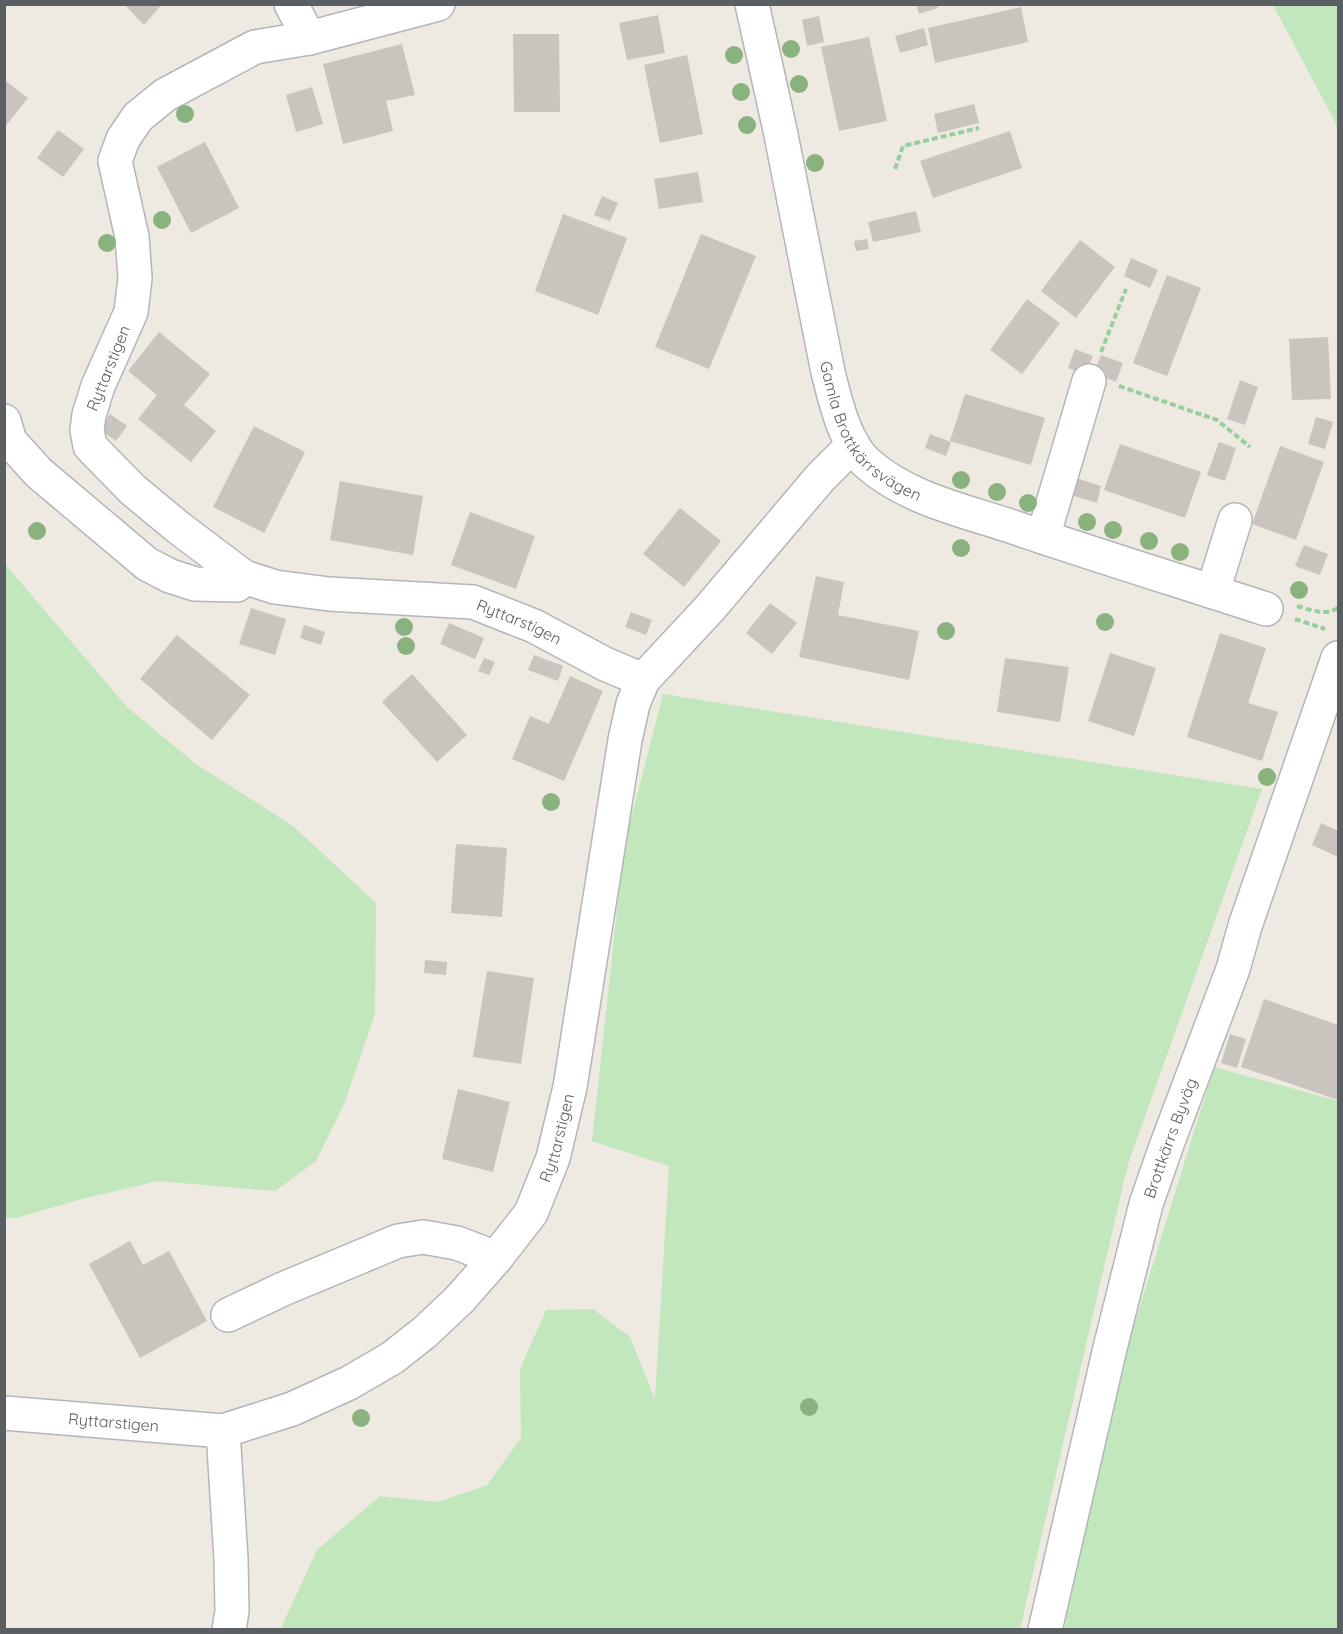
<svg xmlns="http://www.w3.org/2000/svg" width="1343" height="1634" font-family="Quicksand,sans-serif">
<style>
.green{fill:#c2e7bc}
.building{fill:#c9c4be}
.lines{fill:none;stroke-linecap:round;stroke-linejoin:round}
.minor-casing{stroke:#b2b6ba;stroke-width:36}
.path{stroke:#97ce9e;stroke-width:4;stroke-dasharray:6 3;stroke-linecap:butt}
.minor{stroke:#fff;stroke-width:33}
.tree{fill:#89b27f}
.labels{text-anchor:middle;dominant-baseline:central;stroke-width:4.5;stroke-linejoin:round;paint-order:stroke}
.street-label{font-size:16px;fill:#5a5f63;stroke:#fff}
</style>
<rect width="100%" height="100%" fill="#eee9e1"/>
<g class="green">
<polygon points="1273,5 1338,5 1338,130 1332,116"/>
<polygon points="4,563 127,707 196,764 293,826 376,903 375,1014 345,1102 316,1161 275,1191 158,1181 82,1199 16,1218 5,1218"/>
<polygon points="663,694 1262,789 1128,1164 1020,1629 280,1630 317,1550 380,1496 438,1502 487,1485 521,1438 520,1369 546,1310 593,1309 630,1337 655,1399 669,1166 592,1141 624,846"/>
<polygon points="1214,1067 1338,1101 1338,1629 1064,1630 1114,1390"/>
</g>
<g class="building">
<polygon points="124,4 162,4 144,25"/>
<polygon points="916,4 937,4 938,8 919,14"/>
<polygon points="1021,7 1028,42 935,63 928,28"/>
<polygon points="658,15 665,53 627,60 619,23"/>
<polygon points="819,16 824,42 807,46 802,20"/>
<polygon points="924,28 928,45 900,53 895,36"/>
<polygon points="513,34 559,34 560,112 514,112"/>
<polygon points="869,37 887,121 839,131 821,47"/>
<polygon points="402,44 415,95 386,101 393,131 343,144 323,64"/>
<polygon points="687,55 703,134 660,143 644,65"/>
<polygon points="4,80 28,98 4,128"/>
<polygon points="312,87 323,124 296,132 286,95"/>
<polygon points="974,104 979,123 938,133 934,114"/>
<polygon points="58,130 84,149 63,177 37,158"/>
<polygon points="1010,131 1022,168 933,198 920,161"/>
<polygon points="205,142 239,208 191,233 157,167"/>
<polygon points="698,172 703,202 659,209 654,179"/>
<polygon points="602,196 618,203 610,221 594,215"/>
<polygon points="916,211 921,232 873,242 868,222"/>
<polygon points="563,214 627,238 598,315 535,291"/>
<polygon points="701,234 756,256 709,369 655,347"/>
<polygon points="867,239 869,249 856,251 854,241"/>
<polygon points="1080,240 1115,267 1076,318 1041,291"/>
<polygon points="1131,258 1158,270 1150,288 1124,276"/>
<polygon points="1167,275 1201,288 1167,376 1133,363"/>
<polygon points="1027,299 1060,323 1022,374 990,350"/>
<polygon points="159,332 210,374 184,405 216,431 191,462 138,419 157,395 128,371"/>
<polygon points="1328,337 1331,399 1292,400 1289,339"/>
<polygon points="1075,349 1093,356 1085,375 1068,368"/>
<polygon points="1101,355 1123,363 1116,382 1094,373"/>
<polygon points="1240,380 1258,387 1245,425 1227,419"/>
<polygon points="965,394 1045,418 1031,465 950,441"/>
<polygon points="110,414 127,426 116,441 99,429"/>
<polygon points="1316,417 1333,422 1325,449 1308,444"/>
<polygon points="254,426 305,452 264,533 213,507"/>
<polygon points="930,434 951,442 946,456 925,448"/>
<polygon points="1219,442 1236,448 1225,481 1207,475"/>
<polygon points="1120,444 1201,472 1185,518 1104,490"/>
<polygon points="1280,446 1324,462 1296,540 1252,524"/>
<polygon points="1076,478 1101,486 1097,503 1071,495"/>
<polygon points="340,481 423,496 413,555 330,540"/>
<polygon points="680,508 721,541 684,587 643,554"/>
<polygon points="470,512 535,536 516,589 451,565"/>
<polygon points="1304,545 1328,554 1320,575 1295,566"/>
<polygon points="816,576 844,582 838,615 919,631 909,680 799,657"/>
<polygon points="770,603 797,623 772,654 746,633"/>
<polygon points="251,608 286,619 275,655 239,644"/>
<polygon points="631,612 652,620 646,635 625,627"/>
<polygon points="449,623 484,638 475,659 440,644"/>
<polygon points="304,625 325,632 321,645 300,638"/>
<polygon points="1220,633 1266,648 1248,703 1278,712 1262,761 1187,737"/>
<polygon points="177,635 250,695 212,740 140,679"/>
<polygon points="1110,653 1156,668 1134,736 1088,721"/>
<polygon points="534,655 563,666 558,681 528,670"/>
<polygon points="484,658 495,662 489,675 478,671"/>
<polygon points="1005,658 1069,667 1060,722 997,712"/>
<polygon points="412,674 467,735 437,762 382,702"/>
<polygon points="570,676 603,691 564,781 512,759 530,716 549,724"/>
<polygon points="1321,823 1338,831 1338,857 1312,845"/>
<polygon points="456,844 507,848 502,917 451,913"/>
<polygon points="425,960 447,962 446,975 424,973"/>
<polygon points="487,971 534,978 521,1064 473,1057"/>
<polygon points="1264,999 1338,1025 1338,1100 1241,1067"/>
<polygon points="1230,1034 1246,1039 1237,1068 1221,1063"/>
<polygon points="458,1089 510,1102 493,1172 442,1159"/>
<polygon points="130,1241 143,1265 169,1251 207,1321 140,1358 89,1264"/>
</g>
<g class="lines">
<defs>
<g id="minor">
<polyline points="291,4 309,38"/>
<path id="s1" d="M 438,4 L 309,38 L 255,47 L 165,95 L 138,117 L 123,139 L 115,161 L 132,237 L 135,278 L 131,312 L 98,386 L 89,415 L 87,430 L 90,446 L 133,490 L 179,528 L 244,577 L 275,587 L 329,594 L 473,602 L 534,626 L 605,664 L 643,680"/>
<path id="s2" d="M 752,4 L 780,130 L 828,372 C 835,400 845,444 867,463 C 907,499 966,511 1016,528 C 1099,556 1183,582 1266,609"/>
<polyline points="4,421 10,441 39,473 147,564 170,576 195,584 237,585 244,577"/>
<polyline points="1043,537 1089,381"/>
<polyline points="1210,591 1216,581 1235,520"/>
<polyline points="228,1315 283,1289 398,1241 423,1237 457,1243 496,1258"/>
<path id="s3" d="M 4,1413 L 223,1431 L 292,1409 L 349,1383 L 392,1358 L 425,1332 L 459,1300 L 496,1258 L 531,1213 L 553,1158 L 570,1087 L 625,740 L 633,704 L 643,680 L 710,608 L 820,478 L 853,445"/>
<polyline points="223,1431 231,1559 232,1611 229,1630"/>
<path id="s4" d="M 1045,1630 L 1110,1348 L 1146,1204 L 1167,1144 L 1233,969 L 1245,926 L 1338,658"/>
</g>
</defs>
<use href="#minor" class="minor-casing"/>
<g class="path">
<polyline points="895,169 903,146 979,128"/>
<polyline points="1101,352 1126,289"/>
<polyline points="1119,386 1217,420 1250,447"/>
<path d="M 1297,606 C 1311,610 1325,616 1338,608"/>
<polyline points="1295,619 1325,629"/>
</g>
<use href="#minor" class="minor"/>
</g>
<g class="tree">
<circle cx="791" cy="49" r="9"/>
<circle cx="734" cy="55" r="9"/>
<circle cx="799" cy="84" r="9"/>
<circle cx="741" cy="92" r="9"/>
<circle cx="185" cy="114" r="9"/>
<circle cx="747" cy="125" r="9"/>
<circle cx="815" cy="163" r="9"/>
<circle cx="162" cy="220" r="9"/>
<circle cx="107" cy="243" r="9"/>
<circle cx="961" cy="480" r="9"/>
<circle cx="997" cy="492" r="9"/>
<circle cx="1028" cy="503" r="9"/>
<circle cx="1087" cy="522" r="9"/>
<circle cx="1113" cy="530" r="9"/>
<circle cx="37" cy="531" r="9"/>
<circle cx="1149" cy="541" r="9"/>
<circle cx="961" cy="548" r="9"/>
<circle cx="1180" cy="552" r="9"/>
<circle cx="1299" cy="590" r="9"/>
<circle cx="1105" cy="622" r="9"/>
<circle cx="404" cy="627" r="9"/>
<circle cx="946" cy="631" r="9"/>
<circle cx="406" cy="646" r="9"/>
<circle cx="1267" cy="777" r="9"/>
<circle cx="551" cy="802" r="9"/>
<circle cx="809" cy="1407" r="9"/>
<circle cx="361" cy="1418" r="9"/>
</g>
<g class="labels">
<g class="street-label">
<text transform="translate(108 368) rotate(-68)">Ryttarstigen</text>
<text stroke="none"><textPath href="#s2" startOffset="452">Gamla Brottkärrsvägen</textPath></text>
<text stroke="none"><textPath href="#s1" startOffset="1155">Ryttarstigen</textPath></text>
<text stroke="none"><textPath href="#s3" startOffset="686">Ryttarstigen</textPath></text>
<text stroke="none"><textPath href="#s4" startOffset="508">Brottkärrs Byväg</textPath></text>
<text stroke="none"><textPath href="#s3" startOffset="110">Ryttarstigen</textPath></text>
</g>
</g>
<rect width="1343" height="1634" fill="none" stroke="#5a5f63" stroke-width="12"/>
</svg>
